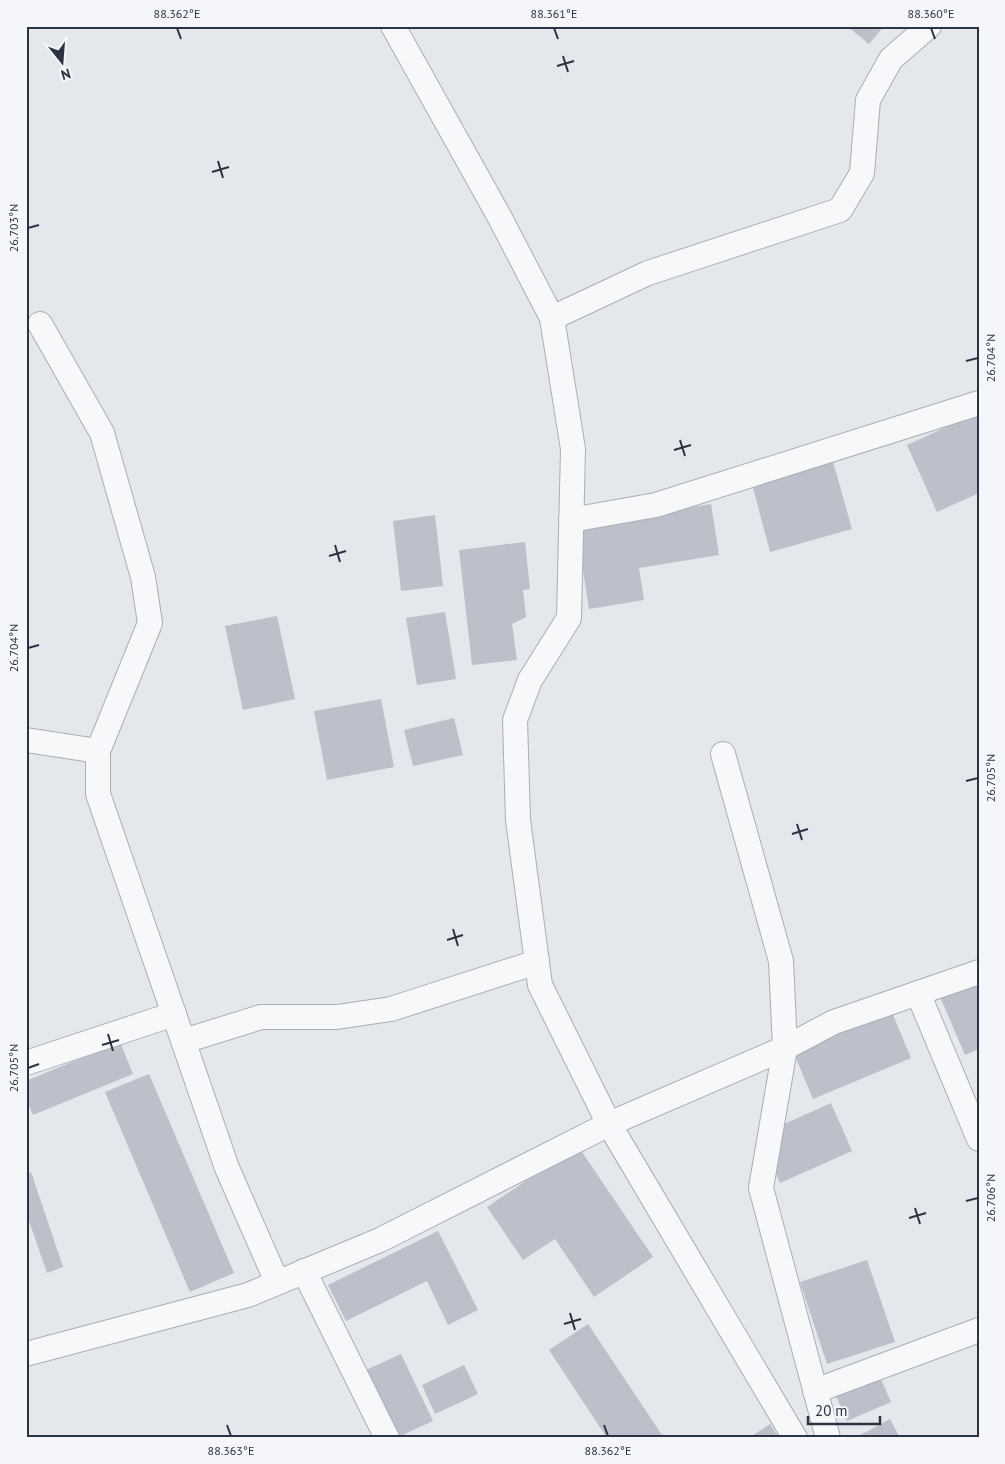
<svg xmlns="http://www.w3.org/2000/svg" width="1005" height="1464" font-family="'PT Sans',sans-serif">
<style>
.building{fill:#bbc0ca}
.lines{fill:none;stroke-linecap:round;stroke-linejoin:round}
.street-casing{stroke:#a9aeb7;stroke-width:26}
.street{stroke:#f7f8fa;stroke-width:24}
.ticks{fill:none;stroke:#2b3445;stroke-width:2}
.neatline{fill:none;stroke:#2b3445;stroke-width:2}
.ticks-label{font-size:12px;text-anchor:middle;fill:#2b3445}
</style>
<rect width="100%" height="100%" fill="#e4e7ec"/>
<g class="building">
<polygon points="847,26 884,26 869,44"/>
<polygon points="979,412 979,493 937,512 907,445"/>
<polygon points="832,458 852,529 770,552 751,480"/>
<polygon points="711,504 719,555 639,568 644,600 589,609 576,526"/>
<polygon points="435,515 443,586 401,591 393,521"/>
<polygon points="525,542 530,589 523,590 526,617 512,624 517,660 472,665 459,550"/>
<polygon points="445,612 456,679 417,685 406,618"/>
<polygon points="277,616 295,699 243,710 225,626"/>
<polygon points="381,699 394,767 327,780 314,711"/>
<polygon points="454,718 463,755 413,766 404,730"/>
<polygon points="979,980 979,1049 965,1055 940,997"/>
<polygon points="891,1010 911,1058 813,1099 793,1051"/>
<polygon points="120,1042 133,1074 33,1115 26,1099 26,1081"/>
<polygon points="149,1074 234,1273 190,1292 105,1092"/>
<polygon points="831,1103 852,1151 780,1183 770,1160 782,1125"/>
<polygon points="578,1146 653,1257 594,1297 555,1239 523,1260 487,1207"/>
<polygon points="31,1172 63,1267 47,1273 26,1212 26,1174"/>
<polygon points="438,1231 478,1310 448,1325 427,1281 346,1321 328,1285"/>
<polygon points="867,1260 895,1342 827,1364 800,1282"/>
<polygon points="588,1324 664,1438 607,1438 549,1350"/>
<polygon points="401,1354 433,1421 398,1437 366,1370"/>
<polygon points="464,1365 478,1394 435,1414 422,1385"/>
<polygon points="877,1370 891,1402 847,1421 833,1389"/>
<polygon points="890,1419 900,1438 855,1438"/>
<polygon points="770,1424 779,1438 749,1438"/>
</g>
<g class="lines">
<defs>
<g id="street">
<polyline points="393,26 499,216 552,318 573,449 569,618 530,680 515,720 518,820 540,985 609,1124 795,1438"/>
<polyline points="552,318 648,273 840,210 862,173 868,100 891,59 929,26"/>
<polyline points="40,324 102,433 143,577 150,623 98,751 98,794 227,1168 277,1282"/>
<polyline points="571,520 656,505 979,403"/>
<polyline points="26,740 98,751"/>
<polyline points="723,754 781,961 785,1048 761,1188 828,1438"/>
<polyline points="918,993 979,1139"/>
<polyline points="184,1041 261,1017 337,1017 391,1009 537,962"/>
<polyline points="26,1063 174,1014"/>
<polyline points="304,1271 387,1438"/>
<polyline points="26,1354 248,1295 380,1240 609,1124 785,1048 834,1022 979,972"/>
<polyline points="815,1391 979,1330"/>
</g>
</defs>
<use href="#street" class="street-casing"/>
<use href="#street" class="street"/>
</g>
<path class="ticks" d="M 177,28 L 181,39M 554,28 L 558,39M 931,28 L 935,39M 563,56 L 568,72M 557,66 L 574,61M 218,161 L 223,178M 212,172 L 229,167M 28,228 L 39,225M 966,361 L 978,358M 680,440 L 685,456M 674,450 L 691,445M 335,545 L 340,562M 329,556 L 346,551M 28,648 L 39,645M 966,781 L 978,778M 797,824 L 802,840M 792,834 L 808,829M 453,929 L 458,946M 447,940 L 463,935M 108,1034 L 113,1051M 102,1045 L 119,1040M 28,1068 L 39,1064M 966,1201 L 978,1198M 915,1208 L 920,1224M 909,1218 L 926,1213M 570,1313 L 575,1330M 564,1324 L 581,1319M 227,1425 L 231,1436M 604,1425 L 608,1436"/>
<rect width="1005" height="1464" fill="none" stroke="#f4f6f9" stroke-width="55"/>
<g transform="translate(62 62) rotate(163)" stroke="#f4f6f9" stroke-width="4" paint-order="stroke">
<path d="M0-4L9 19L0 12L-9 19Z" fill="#2b3445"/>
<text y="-8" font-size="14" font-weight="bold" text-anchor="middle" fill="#2b3445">N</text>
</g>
<path d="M808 1416v8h72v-8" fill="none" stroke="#2b3445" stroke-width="2.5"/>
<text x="815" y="1416" font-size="15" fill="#2b3445" stroke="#f4f6f9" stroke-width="4" paint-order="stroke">20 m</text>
<rect x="28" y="28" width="950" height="1408" class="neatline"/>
<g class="ticks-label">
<text x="177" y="18">88.362°E</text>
<text x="554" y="18">88.361°E</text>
<text x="931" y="18">88.360°E</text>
<text transform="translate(14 228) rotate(-90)" y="4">26.703°N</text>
<text transform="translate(991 358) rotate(-90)" y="4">26.704°N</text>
<text transform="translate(14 648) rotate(-90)" y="4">26.704°N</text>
<text transform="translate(991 778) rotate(-90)" y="4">26.705°N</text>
<text transform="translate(14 1068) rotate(-90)" y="4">26.705°N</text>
<text transform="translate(991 1198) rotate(-90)" y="4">26.706°N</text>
<text x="231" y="1455">88.363°E</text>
<text x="608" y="1455">88.362°E</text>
</g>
</svg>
